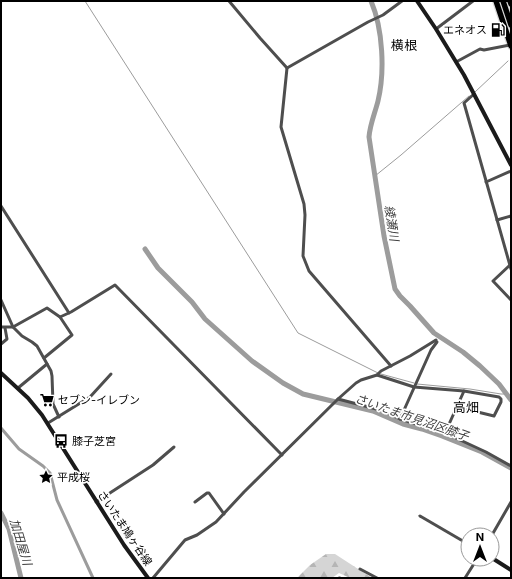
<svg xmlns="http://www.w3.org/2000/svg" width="512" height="579" font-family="Inter,'Noto Sans JP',sans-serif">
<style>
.forest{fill:url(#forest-firs)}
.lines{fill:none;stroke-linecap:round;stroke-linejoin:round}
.stream{stroke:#9c9c9c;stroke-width:1}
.canal{stroke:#9c9c9c;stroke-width:3}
.river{stroke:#9c9c9c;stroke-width:5}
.highway-casing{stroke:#dbdbdb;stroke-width:8}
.street{stroke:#4e4e4e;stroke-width:3}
.secondary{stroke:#1b1b1b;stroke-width:4}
.highway{stroke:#000;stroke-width:5.5}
.labels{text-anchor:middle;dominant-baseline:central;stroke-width:3.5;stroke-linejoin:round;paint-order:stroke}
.poi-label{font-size:11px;fill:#000;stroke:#fff;text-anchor:start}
.street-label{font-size:11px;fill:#000;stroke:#fff}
.water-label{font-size:12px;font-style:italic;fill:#3d3d3d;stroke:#fff}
.quarter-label{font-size:13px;fill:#000;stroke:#fff}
</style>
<defs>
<pattern id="forest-firs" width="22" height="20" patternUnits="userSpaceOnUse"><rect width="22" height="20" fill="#d5d5d5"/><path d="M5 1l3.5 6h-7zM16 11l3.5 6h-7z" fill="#b5b5b5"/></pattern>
</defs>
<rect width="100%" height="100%" fill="#fff"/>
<polygon class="forest" points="326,554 335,554 372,578 350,578 339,573 332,578 297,578 310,565"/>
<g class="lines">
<g class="stream">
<polyline points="85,1 298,333 378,373"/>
<polyline points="475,92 508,61"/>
<polyline points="375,176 401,155 469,96"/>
<polyline points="381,374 414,383"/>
<polyline points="417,384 470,389 501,394 507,394"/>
</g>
<polyline class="canal" points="1,428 19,449 43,466 50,473 57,500 93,578"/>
<g class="river">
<path d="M 371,1 C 383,29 385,72 378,101 C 375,113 370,124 369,137 L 384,236 L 395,289 L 400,296 L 410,306 L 434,333 L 463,352 L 480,366 L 499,384 L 511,400"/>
<polyline points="145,249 158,268 192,302 205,319 252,361 283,383 303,394 373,411 403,424 422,429 442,436 482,452 511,468"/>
<polyline points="1,513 9,529 21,578"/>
</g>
<defs>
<g id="highway">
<polyline points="496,1 511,46"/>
<polyline points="503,1 511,25"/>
<polyline points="510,1 511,4"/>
</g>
</defs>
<use href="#highway" class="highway-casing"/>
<g class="street">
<polyline points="229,1 260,38 287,68 281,127 304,204 305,215 303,256 309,271 391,366"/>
<polyline points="436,29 473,1"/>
<polyline points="456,62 480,49 484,50 510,45"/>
<polyline points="287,68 368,22 383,15 402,1"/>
<polyline points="474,94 464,103 511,269"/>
<polyline points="486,182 511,171"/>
<polyline points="1,206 69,313"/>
<polyline points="497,220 511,216"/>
<polyline points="510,265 493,281 511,300"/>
<polyline points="1,300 13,327 22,336 32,342 37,346 51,371 52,376 53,404 59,417"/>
<polyline points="60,317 71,312 115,285 282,455"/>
<polyline points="1,327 13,327 47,308 60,317 72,335 44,358"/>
<polyline points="1,344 7,339 5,328"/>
<polyline points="377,375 414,387 464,391 499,397 501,399 501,402 494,416 457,407"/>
<polyline points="18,388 47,364"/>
<polyline points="338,399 380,410 400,419 445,433 486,452 511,466"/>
<polyline points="400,419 431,350 437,342 435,341"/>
<polyline points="48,423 90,397 111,374"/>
<polyline points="445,433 464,391"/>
<polyline points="96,502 153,465 174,447"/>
<polyline points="195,502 207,493 209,493 224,514"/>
<polyline points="420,516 468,544"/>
<polyline points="492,535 511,502"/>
<polyline points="360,569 377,578"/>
<polyline points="153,578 185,540 197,535 216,522 244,492 338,399 356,383 361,380 377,375 381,371 410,356 436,340"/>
<polyline points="339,578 340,578"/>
<polyline points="465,578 477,559"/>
</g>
<g class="secondary">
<polyline points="417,1 436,29 464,75 511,165"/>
<polyline points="1,373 28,398 42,415 124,545 148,578"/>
<polyline points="492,558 511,570"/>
</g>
<use href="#highway" class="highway"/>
</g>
<defs>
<symbol id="fuel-bare" viewBox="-9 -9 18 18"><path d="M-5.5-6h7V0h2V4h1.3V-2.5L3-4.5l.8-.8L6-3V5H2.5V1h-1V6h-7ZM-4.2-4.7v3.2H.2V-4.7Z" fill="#000" stroke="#fff" stroke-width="2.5" paint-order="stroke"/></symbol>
<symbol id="supermarket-bare" viewBox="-9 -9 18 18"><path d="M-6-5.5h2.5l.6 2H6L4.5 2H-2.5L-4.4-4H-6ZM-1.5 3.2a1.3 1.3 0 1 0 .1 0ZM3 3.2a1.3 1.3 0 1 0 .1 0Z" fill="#000" stroke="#fff" stroke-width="2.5" paint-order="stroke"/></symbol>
<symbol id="bus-bare" viewBox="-9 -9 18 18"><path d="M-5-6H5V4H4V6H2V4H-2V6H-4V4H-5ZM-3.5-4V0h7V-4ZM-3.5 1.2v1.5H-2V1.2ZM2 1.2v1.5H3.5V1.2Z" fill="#000" stroke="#fff" stroke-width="2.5" paint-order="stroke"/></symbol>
<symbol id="sight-bare" viewBox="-9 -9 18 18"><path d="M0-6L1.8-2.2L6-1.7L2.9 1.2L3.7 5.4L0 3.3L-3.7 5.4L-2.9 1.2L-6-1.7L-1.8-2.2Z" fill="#000" stroke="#fff" stroke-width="2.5" paint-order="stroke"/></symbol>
</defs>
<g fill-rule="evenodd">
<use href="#fuel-bare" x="488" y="20" width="20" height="20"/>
<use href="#supermarket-bare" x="37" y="390" width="20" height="20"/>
<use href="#bus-bare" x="51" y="431" width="20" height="20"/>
<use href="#sight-bare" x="36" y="467" width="20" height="20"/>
</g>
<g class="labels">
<g class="poi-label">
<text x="487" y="30" text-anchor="end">エネオス</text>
<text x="58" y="400">セブン-イレブン</text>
<text x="72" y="441">膝子芝宮</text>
<text x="57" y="477">平成桜</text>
</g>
<g class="street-label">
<text transform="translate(125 528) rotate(56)">さいたま鳩ヶ谷線</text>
</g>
<g class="water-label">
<text transform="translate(392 223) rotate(81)">綾瀬川</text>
<text transform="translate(412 417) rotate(19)">さいたま市見沼区膝子</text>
<text transform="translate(21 542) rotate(73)">加田屋川</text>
</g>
<g class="quarter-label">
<text x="404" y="45">横根</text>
<text x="466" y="407">高畑</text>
</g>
</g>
<rect width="512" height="579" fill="none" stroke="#000000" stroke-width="4"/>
<g transform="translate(480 547)"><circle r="19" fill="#ffffff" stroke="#999999"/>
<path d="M0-3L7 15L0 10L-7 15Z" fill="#000000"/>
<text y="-6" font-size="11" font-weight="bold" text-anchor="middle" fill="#000000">N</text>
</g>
</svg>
